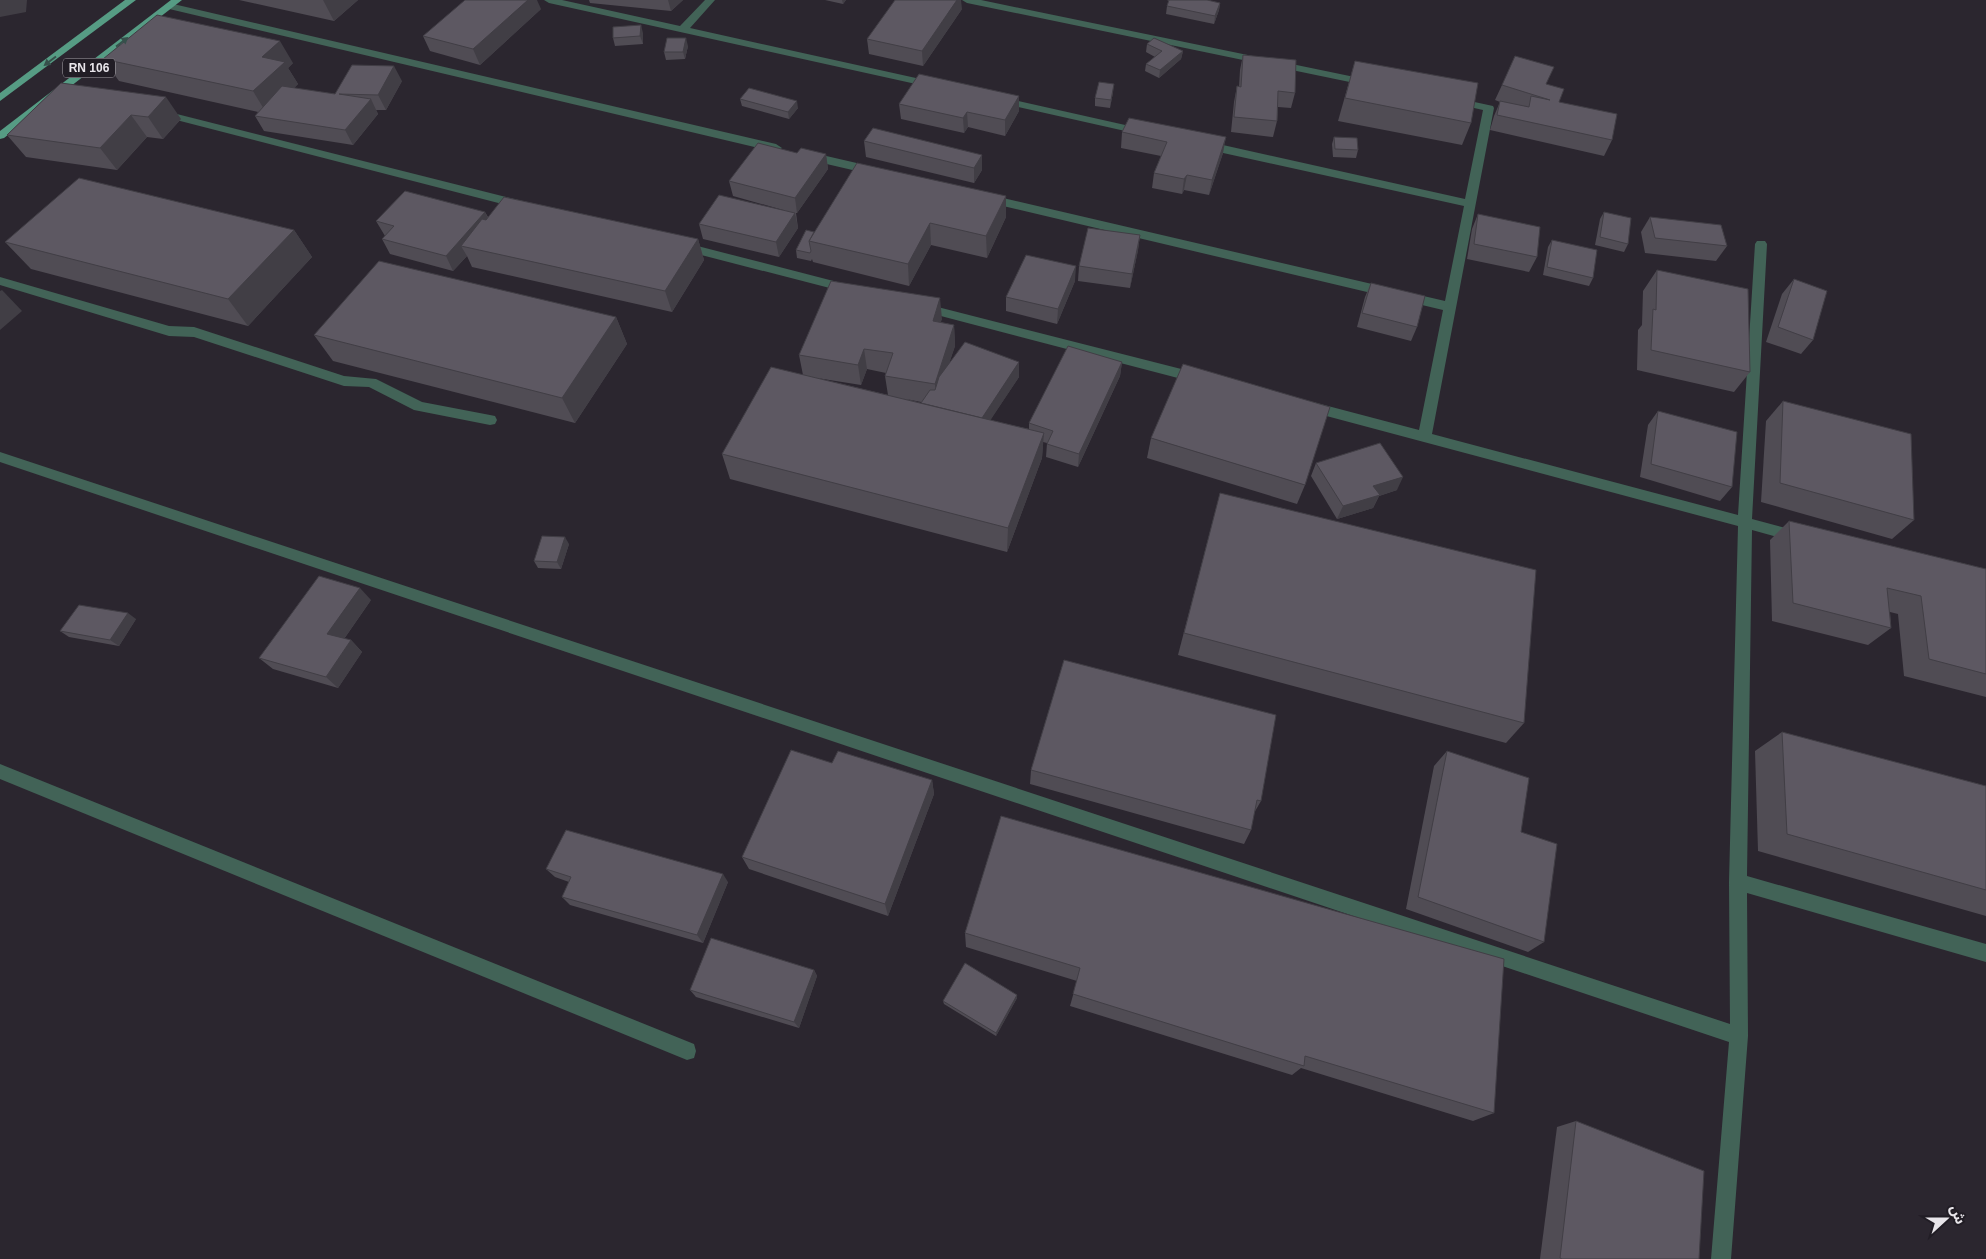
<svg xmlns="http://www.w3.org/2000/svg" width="1986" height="1259" font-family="Helvetica,'Noto Sans Arabic',sans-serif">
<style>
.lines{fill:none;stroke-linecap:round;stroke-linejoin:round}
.minor{fill:#426357;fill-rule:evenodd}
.major{fill:#569c84;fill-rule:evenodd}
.wall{fill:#504c54;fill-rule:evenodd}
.shaded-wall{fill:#413e45}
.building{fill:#5d5862;stroke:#413e45}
.oneway{fill:#36504b}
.labels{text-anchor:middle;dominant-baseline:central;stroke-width:4;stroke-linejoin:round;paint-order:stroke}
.shield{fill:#211d25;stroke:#aca9af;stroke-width:1}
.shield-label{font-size:12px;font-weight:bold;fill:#e8e5ea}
</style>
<rect width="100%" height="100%" fill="#2b262f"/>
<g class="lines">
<g class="minor">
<polygon points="544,0 562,0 680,26 705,0 715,0 690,28 934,82 939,85 934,88 549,3"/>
<polygon points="962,0 981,0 1369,80 1374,83 1369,86 967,3"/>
<polygon points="169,3 776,144 782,148 776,152 165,8 164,6"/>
<polygon points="1000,97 1143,129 1148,132 1143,135 996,102 995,100"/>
<polygon points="1456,98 1493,106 1494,108 1432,434 1738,515 1755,244 1757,241 1765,241 1767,244 1752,519 1804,533 1806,537 1804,541 1799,543 1752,530 1747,876 1986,944 1986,962 1747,893 1748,1036 1731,1259 1711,1259 1729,1042 0,462 0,452 1730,1024 1729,882 1738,526 1304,410 1302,406 1304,402 1309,401 1419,430 1443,310 986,202 980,198 986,194 1445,301 1464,206 1205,149 1199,145 1205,141 1465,199 1483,110 1452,103 1451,101 1452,99"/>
<polygon points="161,110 522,201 528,205 522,209 157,115 156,113"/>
<polygon points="809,152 874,167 880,171 874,175 805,159 803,156 805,153"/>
<polygon points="682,242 849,285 855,289 849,293 678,249 676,246"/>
<polygon points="0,277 169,326 194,327 344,376 376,379 422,402 490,415 495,416 497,420 495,424 490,425 414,410 369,387 344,386 194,337 169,336 0,285"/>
<polygon points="922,303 1197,373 1202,375 1203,378 1202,381 1197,383 918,310 916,307 918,304"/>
<polygon points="0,764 694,1044 696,1051 694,1058 687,1060 0,779"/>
</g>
<g class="major">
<polygon points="125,0 136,0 0,101 0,93"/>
<polygon points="171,0 182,0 4,138 0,139 0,131"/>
</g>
</g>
<g class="wall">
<polygon points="239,0 358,0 334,21"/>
<polygon points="589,0 683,0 671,11 590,3"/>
<polygon points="825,0 846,0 843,4"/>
<polygon points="1167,0 1207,0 1220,3 1219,10 1214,24 1166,14 1167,6 1169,1"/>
<polygon points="541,9 480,65 430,51 423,36"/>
<polygon points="962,9 923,66 869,54 867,39"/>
<polygon points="643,33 643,44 615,46 613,38"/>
<polygon points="1147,44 1183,51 1181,59 1159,78 1145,71 1146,64 1155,57 1146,52"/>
<polygon points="688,46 685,59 666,60 664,52"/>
<polygon points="1243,55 1295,93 1291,108 1278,107 1277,121 1273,137 1231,132 1234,102 1237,86 1239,87 1240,70"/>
<polygon points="103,59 293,63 288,68 298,84 294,88 335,94 402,81 386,110 376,110 378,114 353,145 264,131 255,116 258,112 119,81"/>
<polygon points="1355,61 1471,123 1462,145 1338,121"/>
<polygon points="61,83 181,119 163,139 147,137 117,170 26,157 7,135"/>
<polygon points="1546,84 1559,102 1612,140 1604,156 1490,130 1494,116 1500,102 1495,100 1502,85"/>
<polygon points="1113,92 1110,108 1095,106 1095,98"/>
<polygon points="740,99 798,108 789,119 742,106"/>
<polygon points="899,104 1019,111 1005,136 968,127 964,133 901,119"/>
<polygon points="1122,132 1223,153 1209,195 1184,190 1182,194 1152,188 1154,173 1161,156 1121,148"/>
<polygon points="1334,137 1358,150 1356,158 1333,157 1332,144"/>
<polygon points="864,141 982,155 982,170 974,183 866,157"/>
<polygon points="797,153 826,154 828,169 797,213 796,213 798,228 779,257 703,239 699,224 783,210 733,196 729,181"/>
<polygon points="1006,196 1006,217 987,258 931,245 909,286 813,262 812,259 811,261 797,258 796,250 814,232"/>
<polygon points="485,212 488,217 698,239 704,260 672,312 472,267 467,256 453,271 390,254 382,239 385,236 376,221"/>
<polygon points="1604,212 1628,244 1624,252 1595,245 1600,219"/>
<polygon points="1478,214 1537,257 1529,272 1467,259 1472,229"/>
<polygon points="1650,217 1727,246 1716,261 1645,253 1641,232"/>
<polygon points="294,230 312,257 248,326 31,269 5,242"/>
<polygon points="1140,235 1138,250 1130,288 1078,281 1079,266"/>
<polygon points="1552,240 1593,278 1589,286 1543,275 1548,247"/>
<polygon points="1657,270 1750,372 1734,392 1637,370 1638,330 1642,325 1643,291"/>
<polygon points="1794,279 1813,340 1801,354 1766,342 1782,294"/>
<polygon points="1075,281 1057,324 1006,311 1006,297"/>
<polygon points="1371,283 1417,327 1411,341 1357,327 1365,297"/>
<polygon points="616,317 627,344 575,423 333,361 314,335"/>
<path d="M 942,319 L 940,322 L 954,325 L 955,346 L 949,363 L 1019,377 L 990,420 L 1029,429 L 1029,423 L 1122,362 L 1120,376 L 1078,467 L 1046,457 L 1047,443 L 1043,442 L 1042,458 L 1007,552 L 730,479 L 722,454 L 803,375 L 799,355 ZM 867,369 L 886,373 L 885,376 L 888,395 L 817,378 L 861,385 ZM 906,399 L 921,402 L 921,403 Z"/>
<polygon points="1783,401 1914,520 1892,539 1761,502 1766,421"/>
<polygon points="1658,411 1732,487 1720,501 1640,477 1648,425"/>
<polygon points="1151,438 1305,485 1297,504 1147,458"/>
<polygon points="1316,463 1397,490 1379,496 1373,508 1337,519 1311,476"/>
<polygon points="1220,493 1524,723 1506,743 1178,655"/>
<polygon points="1789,521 1986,569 1986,697 1904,676 1898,614 1890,612 1891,628 1868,645 1772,621 1770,540"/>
<polygon points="569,544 561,569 538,568 534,561"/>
<polygon points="371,600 344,639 351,640 362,652 338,688 273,669 259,658"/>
<polygon points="136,619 119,646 69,637 60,631"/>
<polygon points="1064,660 1261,801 1254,813 1251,830 1244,844 1030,784 1031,770"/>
<polygon points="1782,732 1986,786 1986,916 1758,851 1755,751"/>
<polygon points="1447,751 1521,832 1544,942 1528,952 1406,909 1434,766"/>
<polygon points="832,763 932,780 934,794 888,916 749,869 742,857"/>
<polygon points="1001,816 1494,1113 1473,1121 1301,1068 1292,1075 1070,1006 1077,981 966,947 965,933"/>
<polygon points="546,869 728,882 703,943 570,905 562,897 569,882 555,877"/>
<polygon points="814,970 817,976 799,1028 696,997 690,990"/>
<polygon points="1017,995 1017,998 996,1036 944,1004 943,1001"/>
<polygon points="1576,1121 1699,1259 1540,1259 1557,1127"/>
</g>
<g class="shaded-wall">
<polygon points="0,0 27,0 26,12 0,17"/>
<polygon points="323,0 358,0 334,21"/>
<polygon points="528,0 537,0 541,9 480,65 473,49"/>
<polygon points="668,0 683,0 671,11"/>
<polygon points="842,0 846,0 843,4"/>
<polygon points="957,0 961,0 962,9 923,66 922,51"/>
<polygon points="1220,3 1219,10 1214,24 1215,16"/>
<polygon points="641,25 643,33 643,44 640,36"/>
<polygon points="686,38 688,46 685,59 683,52"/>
<polygon points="280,41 293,63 288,68 298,84 267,114 253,91 262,57"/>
<polygon points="1183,51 1181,59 1159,78 1160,70"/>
<polygon points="394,66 402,81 386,110 378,95"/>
<polygon points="1114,84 1113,92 1110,108 1111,100"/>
<polygon points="1019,96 1019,111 1005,136 1005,120"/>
<polygon points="166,97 181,119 163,139 148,117"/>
<polygon points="371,99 378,114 353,145 345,130"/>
<polygon points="797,101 798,108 789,119 788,112"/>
<polygon points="967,112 968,127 964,133 963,118"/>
<polygon points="131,115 147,137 117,170 100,148"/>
<polygon points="1226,137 1223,153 1209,195 1212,180"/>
<polygon points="826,154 828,169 797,213 795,198"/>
<polygon points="982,155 982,170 974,183 974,168"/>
<polygon points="1187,175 1184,190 1182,194 1184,179"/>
<polygon points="1006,196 1006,217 987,258 986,236"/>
<polygon points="485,212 492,227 461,246 467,256 453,271 446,256"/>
<polygon points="795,213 798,228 779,257 776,242"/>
<polygon points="930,223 931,245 909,286 908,264"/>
<polygon points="294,230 312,257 248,326 228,299"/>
<polygon points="1140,235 1138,250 1130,288 1132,274"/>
<polygon points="698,239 704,260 672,312 665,291"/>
<polygon points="1076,266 1075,281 1057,324 1058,309"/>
<polygon points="2,290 22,311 0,330 0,291"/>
<polygon points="940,298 942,319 934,342 933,321"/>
<polygon points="616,317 627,344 575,423 562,398"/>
<polygon points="954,325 955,346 936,404 935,384"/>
<polygon points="864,349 867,369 861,385 858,365"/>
<polygon points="1019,362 1019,377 978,439 977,425"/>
<polygon points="1122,362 1120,376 1078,467 1079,454"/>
<polygon points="1044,433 1042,458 1007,552 1008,528"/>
<polygon points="1403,477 1397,490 1379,496 1373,508 1337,519 1343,506 1373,486"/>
<polygon points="565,537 569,544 561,569 557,562"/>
<polygon points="360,588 371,600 339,646 327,634"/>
<polygon points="128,613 136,619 119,646 110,640"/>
<polygon points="351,640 362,652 338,688 326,677"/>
<polygon points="932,780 934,794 888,916 885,904"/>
<polygon points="723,874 728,882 703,943 697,935"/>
<polygon points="814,970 817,976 799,1028 794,1022"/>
<polygon points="1017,995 1017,998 996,1036 996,1033"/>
</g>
<g class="building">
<polygon points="465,0 528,0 473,49 423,36"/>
<polygon points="895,0 957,0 922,51 867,39"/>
<polygon points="1169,0 1207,0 1220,3 1215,16 1167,6"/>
<polygon points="157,15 280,41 262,57 285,62 253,91 103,59"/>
<polygon points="641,25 640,36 613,38 613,27"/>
<polygon points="667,38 686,38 683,52 664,52"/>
<polygon points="1154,38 1183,51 1160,70 1146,64 1162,51 1147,44"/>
<polygon points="1243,55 1296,60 1295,93 1278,91 1277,121 1234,117 1237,86 1241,87"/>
<polygon points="1515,56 1554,67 1546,84 1564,89 1559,102 1617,114 1612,140 1497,115 1500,101 1529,107 1531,96 1550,100 1502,85"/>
<polygon points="1355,61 1478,83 1471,123 1345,98"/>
<polygon points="352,65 394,66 378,95 339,94 371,99 345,130 255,116 282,86 335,94"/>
<polygon points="919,74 1019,96 1005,120 967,112 963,118 899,104"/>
<polygon points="1099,82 1114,84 1111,100 1095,98"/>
<polygon points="61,83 166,97 148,117 131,115 100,148 7,135"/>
<polygon points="749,88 797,101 788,112 740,99"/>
<polygon points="1129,118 1226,137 1212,180 1187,175 1184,179 1154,173 1167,142 1122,132"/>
<polygon points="873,128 982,155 974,168 864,141"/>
<polygon points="1334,137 1357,138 1358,150 1335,149"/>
<polygon points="758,143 797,153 801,148 826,154 795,198 729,181"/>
<polygon points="857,163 1006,196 986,236 930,223 908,264 809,241"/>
<polygon points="79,178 294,230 228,299 5,242"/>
<polygon points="405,191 485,212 446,256 382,239 394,226 376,221"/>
<polygon points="719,195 795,213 776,242 699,224"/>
<polygon points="504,197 698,239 665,291 461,246 482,219 486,220"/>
<polygon points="1604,212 1631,218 1628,244 1600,237"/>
<polygon points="1478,214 1540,227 1537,257 1474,244"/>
<polygon points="1650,217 1721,225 1727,246 1655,238"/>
<polygon points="1088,228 1140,235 1132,274 1079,266"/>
<polygon points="806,230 814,232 809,241 811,251 810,253 796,250"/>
<polygon points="1552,240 1597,250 1593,278 1547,267"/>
<polygon points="1026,255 1076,266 1058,309 1006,297"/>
<polygon points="379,261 616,317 562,398 314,335"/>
<polygon points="1657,270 1748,289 1750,372 1651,350 1653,309 1656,310"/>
<polygon points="1794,279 1827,291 1813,340 1778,327"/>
<polygon points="831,281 940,298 933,321 954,325 935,384 885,376 893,353 864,349 858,365 799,355"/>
<polygon points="1371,283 1425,296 1417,327 1362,313"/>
<polygon points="965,342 1019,362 982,418 921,403 930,390 935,390 939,377"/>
<polygon points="1068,346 1122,362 1079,454 1047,444 1053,431 1029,423"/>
<polygon points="1183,364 1330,407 1305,485 1151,438"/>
<polygon points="771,367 1044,433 1008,528 722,454"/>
<polygon points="1783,401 1911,434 1914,520 1780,483"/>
<polygon points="1658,411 1737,432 1732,487 1651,464"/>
<polygon points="1380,443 1403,477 1373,486 1380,495 1343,506 1316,463"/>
<polygon points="1220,493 1536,570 1524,723 1184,633"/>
<polygon points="1789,521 1986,569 1986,674 1929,659 1921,596 1887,588 1891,628 1793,603"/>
<polygon points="542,536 565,537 557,562 534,561"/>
<polygon points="319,576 360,588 327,634 351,640 326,677 259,658"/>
<polygon points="79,605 128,613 110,640 60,631"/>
<polygon points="1064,660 1276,715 1261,801 1257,800 1251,830 1031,770"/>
<polygon points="1782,732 1986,786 1986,890 1787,834"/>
<polygon points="791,750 832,763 838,751 932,780 885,904 742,857"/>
<polygon points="1447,751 1529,778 1521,832 1557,844 1544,942 1418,897"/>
<polygon points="1001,816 1504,959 1494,1113 1305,1056 1304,1066 1073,994 1080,968 965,933"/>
<polygon points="566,830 723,874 697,935 562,897 571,877 546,869"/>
<polygon points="711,938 814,970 794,1022 690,990"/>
<polygon points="965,963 1017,995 996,1033 943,1001"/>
<polygon points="1576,1121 1704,1171 1699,1259 1562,1259 1560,1258"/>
</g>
<defs><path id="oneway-solid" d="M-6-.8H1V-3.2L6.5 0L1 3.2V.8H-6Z" transform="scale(1.25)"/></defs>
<g class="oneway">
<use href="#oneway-solid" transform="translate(122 42) rotate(-38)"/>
<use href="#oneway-solid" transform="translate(50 61) rotate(143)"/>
</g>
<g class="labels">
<rect class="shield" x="63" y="58.5" width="52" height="19" rx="4"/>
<g class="shield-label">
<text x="89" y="68">RN 106</text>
</g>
</g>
<g transform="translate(1946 1219) rotate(69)" stroke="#211d25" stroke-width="4" paint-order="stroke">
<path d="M0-4L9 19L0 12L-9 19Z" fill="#e8e5ea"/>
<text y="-8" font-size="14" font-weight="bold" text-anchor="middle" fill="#e8e5ea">ش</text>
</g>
</svg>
